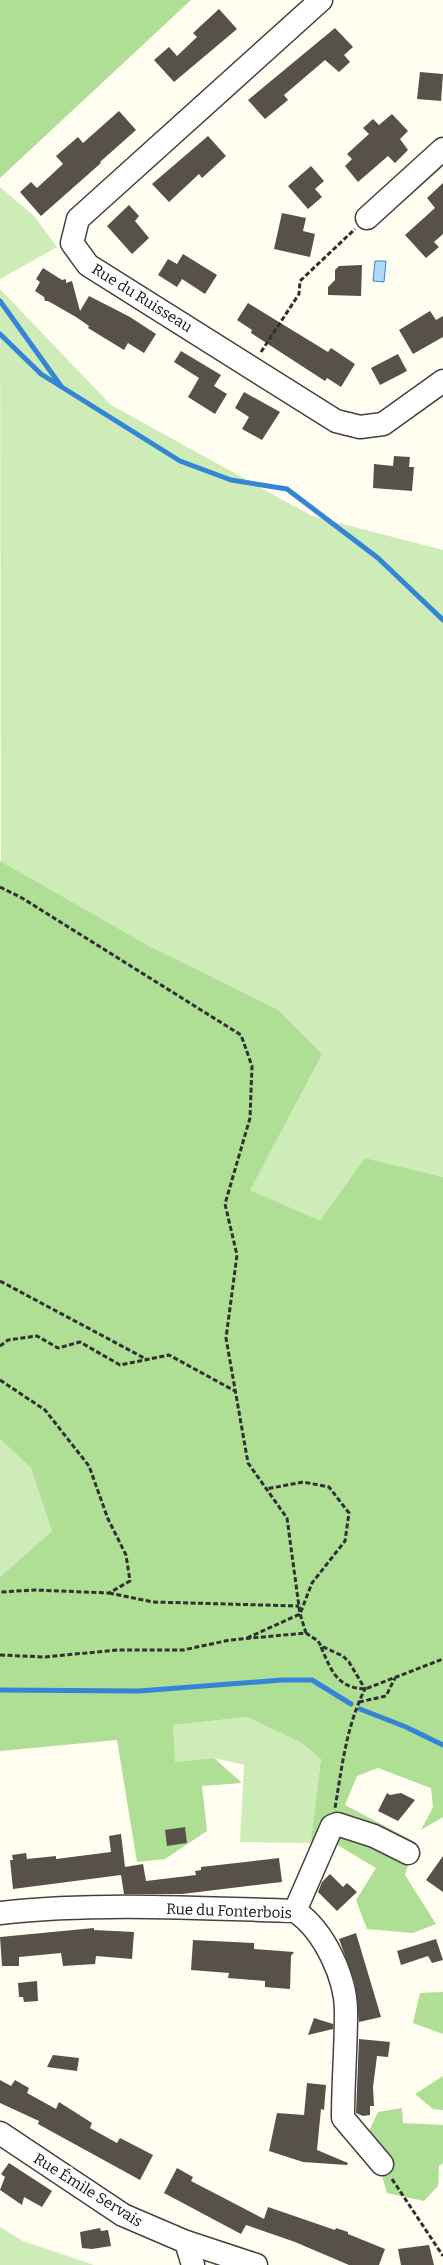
<svg xmlns="http://www.w3.org/2000/svg" width="443" height="2265" font-family="Bitter,serif">
<style>
.green{fill:#cdecb7}
.forest{fill:#afde95}
.water{fill:#b2d8fa;stroke:#3485d5}
.lines{fill:none;stroke-linecap:round;stroke-linejoin:round}
.stream{stroke:#3485d5;stroke-width:5}
.building{fill:#58514a}
.minor-casing{stroke:#424242;stroke-width:25}
.path{stroke:#313131;stroke-width:3;stroke-dasharray:5 2.5;stroke-linecap:butt}
.minor{stroke:#fff;stroke-width:22}
.labels{text-anchor:middle;dominant-baseline:central;stroke-width:5;stroke-linejoin:round;paint-order:stroke}
.street-label{font-size:15px;fill:#0f0f0f;stroke:#fff}
</style>
<rect width="100%" height="100%" fill="#fffef0"/>
<g class="green">
<polygon points="0,187 34,216 57,247 0,279"/>
<polygon points="0,289 111,405 312,516 443,550 443,1177 365,1158 320,1222 250,1190 277,1009 149,946 1,863"/>
<polygon points="0,1439 31,1468 52,1531 0,1577"/>
<polygon points="247,1717 300,1742 321,1759 311,1843 240,1842 244,1765 214,1758 174,1762 173,1725"/>
<polygon points="0,2227 23,2241 94,2265 0,2265"/>
</g>
<g class="forest">
<polygon points="0,0 191,0 0,178"/>
<polygon points="0,861 149,946 277,1009 322,1054 250,1190 320,1221 365,1158 443,1177 443,1817 421,1830 433,1807 431,1788 378,1768 357,1776 345,1805 415,1842 405,1875 436,1924 413,1933 367,1929 356,1900 376,1868 334,1843 308,1866 321,1759 300,1742 247,1717 173,1725 175,1762 214,1758 242,1783 202,1786 207,1831 165,1859 137,1862 117,1740 0,1751 0,1577 52,1531 31,1468 0,1439"/>
<polygon points="443,1992 443,2034 413,2023 420,1993"/>
<polygon points="443,2076 443,2110 433,2109 415,2094"/>
<polygon points="402,2108 403,2123 443,2125 443,2163 439,2166 438,2186 424,2201 387,2193 369,2131 378,2112"/>
</g>
<polygon class="water" points="375,261 386,261 384,282 373,281"/>
<g class="lines">
<g class="stream">
<polyline points="0,301 61,386"/>
<polyline points="0,334 41,374 180,461 231,480 287,489 378,558 443,620"/>
<polyline points="0,1690 139,1691 282,1680 312,1680 351,1704"/>
<polyline points="360,1709 406,1727 443,1745"/>
</g>
</g>
<g class="building">
<polygon points="219,9 237,29 174,82 154,60 169,47 177,56 197,37 193,33"/>
<polygon points="335,28 353,47 344,55 350,62 339,72 325,60 284,95 288,100 265,119 248,100"/>
<polygon points="420,72 443,74 441,101 417,99"/>
<polygon points="119,111 136,130 100,162 101,163 41,216 20,192 31,182 37,188 63,164 56,156 78,137 83,143"/>
<polygon points="392,114 408,131 400,139 408,150 395,163 388,156 358,182 345,166 352,159 347,154 369,134 363,128 373,119 379,125"/>
<polygon points="208,136 226,156 202,178 199,174 169,202 152,184"/>
<polygon points="311,166 324,181 315,189 322,197 308,209 288,186"/>
<polygon points="443,183 443,234 434,242 439,247 426,258 405,235 435,208 427,198"/>
<polygon points="129,205 139,216 135,221 149,238 132,254 107,226"/>
<polygon points="282,213 306,218 303,231 315,234 310,257 274,249"/>
<polygon points="183,254 217,275 205,294 182,279 177,287 158,275 168,259 177,264"/>
<polygon points="362,265 361,296 328,295 328,287 335,280 335,270 339,266"/>
<polygon points="43,268 62,280 66,279 66,283 72,281 80,311 89,296 130,317 156,334 144,353 128,343 124,350 88,328 89,326 76,317 48,301 45,301 44,297 35,291 40,282 36,279"/>
<polygon points="248,303 328,352 331,348 355,364 341,387 327,378 325,381 251,333 252,330 237,320"/>
<polygon points="430,311 436,320 443,316 443,337 413,354 399,330"/>
<polygon points="181,351 221,375 214,386 227,394 215,414 188,397 199,378 174,362"/>
<polygon points="398,354 407,371 380,385 371,368"/>
<polygon points="244,392 280,412 262,440 242,429 249,417 235,408"/>
<polygon points="394,456 410,457 409,467 414,467 412,491 373,488 374,464 393,466"/>
<polygon points="387,1793 390,1795 401,1793 415,1800 398,1821 378,1811"/>
<polygon points="185,1827 187,1843 167,1846 165,1830"/>
<polygon points="121,1834 125,1867 143,1864 146,1881 196,1875 195,1871 201,1870 201,1867 279,1858 282,1882 182,1894 124,1894 121,1875 13,1889 10,1860 13,1860 12,1855 26,1853 27,1859 56,1856 56,1859 111,1852 109,1836"/>
<polygon points="443,1856 443,1892 426,1880"/>
<polygon points="330,1874 343,1887 347,1883 357,1892 337,1911 318,1892 322,1882"/>
<polygon points="94,1928 94,1930 134,1932 132,1959 96,1956 95,1964 63,1966 61,1953 19,1957 19,1966 2,1966 0,1937"/>
<polygon points="356,1933 381,2017 359,2022 355,1983 339,1939"/>
<polygon points="436,1939 443,1960 432,1963 428,1956 401,1965 397,1951"/>
<polygon points="193,1940 254,1943 254,1949 294,1952 291,1956 290,1989 265,1987 265,1981 228,1978 229,1973 191,1970"/>
<polygon points="37,1981 38,2001 24,2002 23,1997 19,1997 18,1983"/>
<polygon points="314,2018 333,2024 333,2029 308,2035"/>
<polygon points="359,2039 390,2042 388,2057 377,2056 373,2087 374,2106 370,2106 370,2115 363,2116 356,2113"/>
<polygon points="53,2055 79,2058 77,2071 47,2067"/>
<polygon points="0,2080 11,2086 15,2080 29,2088 27,2093 56,2109 59,2102 92,2123 90,2128 117,2143 120,2138 153,2155 140,2180 38,2124 39,2121 0,2103"/>
<polygon points="307,2083 326,2085 324,2110 321,2109 317,2150 348,2163 347,2165 303,2162 269,2151 277,2113 304,2115"/>
<polygon points="9,2163 52,2191 42,2207 24,2197 22,2205 0,2190 5,2177 1,2174"/>
<polygon points="177,2168 193,2177 191,2181 264,2219 268,2207 335,2230 336,2228 348,2232 348,2234 385,2249 379,2265 349,2265 295,2242 246,2225 241,2234 164,2193"/>
<polygon points="100,2228 101,2231 108,2230 111,2246 92,2249 82,2248 80,2232"/>
<polygon points="429,2245 434,2265 401,2265 398,2249"/>
</g>
<g class="lines">
<defs>
<g id="minor">
<polyline points="321,0 78,219 72,243 88,265 336,421 360,427 383,424 443,381"/>
<polyline points="367,218 443,149"/>
<polyline points="295,1911 332,1826 337,1824 374,1836 408,1853"/>
<path d="M 0,1913 C 96,1902 198,1908 295,1911 C 324,1930 347,1979 346,2014 C 346,2048 343,2083 343,2118 L 382,2164"/>
<polyline points="0,2133 123,2215 186,2242 193,2265"/>
<polyline points="186,2242 256,2265"/>
</g>
</defs>
<use href="#minor" class="minor-casing"/>
<g class="path">
<polyline points="261,352 299,294 300,281 355,229"/>
<polyline points="0,887 22,898 241,1035 252,1066 250,1118 225,1204 237,1255 226,1338 248,1463 287,1518 300,1614 306,1633"/>
<polyline points="0,1281 146,1359"/>
<polyline points="0,1346 8,1340 37,1336 58,1348 80,1342 120,1365 169,1355 235,1391"/>
<polyline points="0,1380 45,1410 89,1466 108,1519 126,1555 130,1581 109,1593 35,1590 0,1592"/>
<polyline points="109,1593 153,1602 299,1606"/>
<polyline points="247,1638 300,1614 312,1583 345,1541 349,1513 329,1487 303,1482 266,1489"/>
<path d="M 321,1647 C 331,1670 337,1688 365,1689 L 443,1659"/>
<path d="M 0,1655 L 45,1657 L 117,1650 L 183,1650 L 230,1640 L 306,1633 L 318,1641 L 321,1646 L 343,1656 L 349,1662 L 365,1689 C 346,1727 342,1767 335,1808"/>
<polyline points="359,1702 386,1696 395,1678"/>
<polyline points="392,2179 443,2256"/>
</g>
<use href="#minor" class="minor"/>
</g>
<g class="labels">
<g class="street-label">
<text transform="translate(142 298) rotate(32)">Rue du Ruisseau</text>
<text transform="translate(229 1911) rotate(2)">Rue du Fonterbois</text>
<text transform="translate(88 2190) rotate(32)">Rue Émile Servais</text>
</g>
</g>
</svg>
